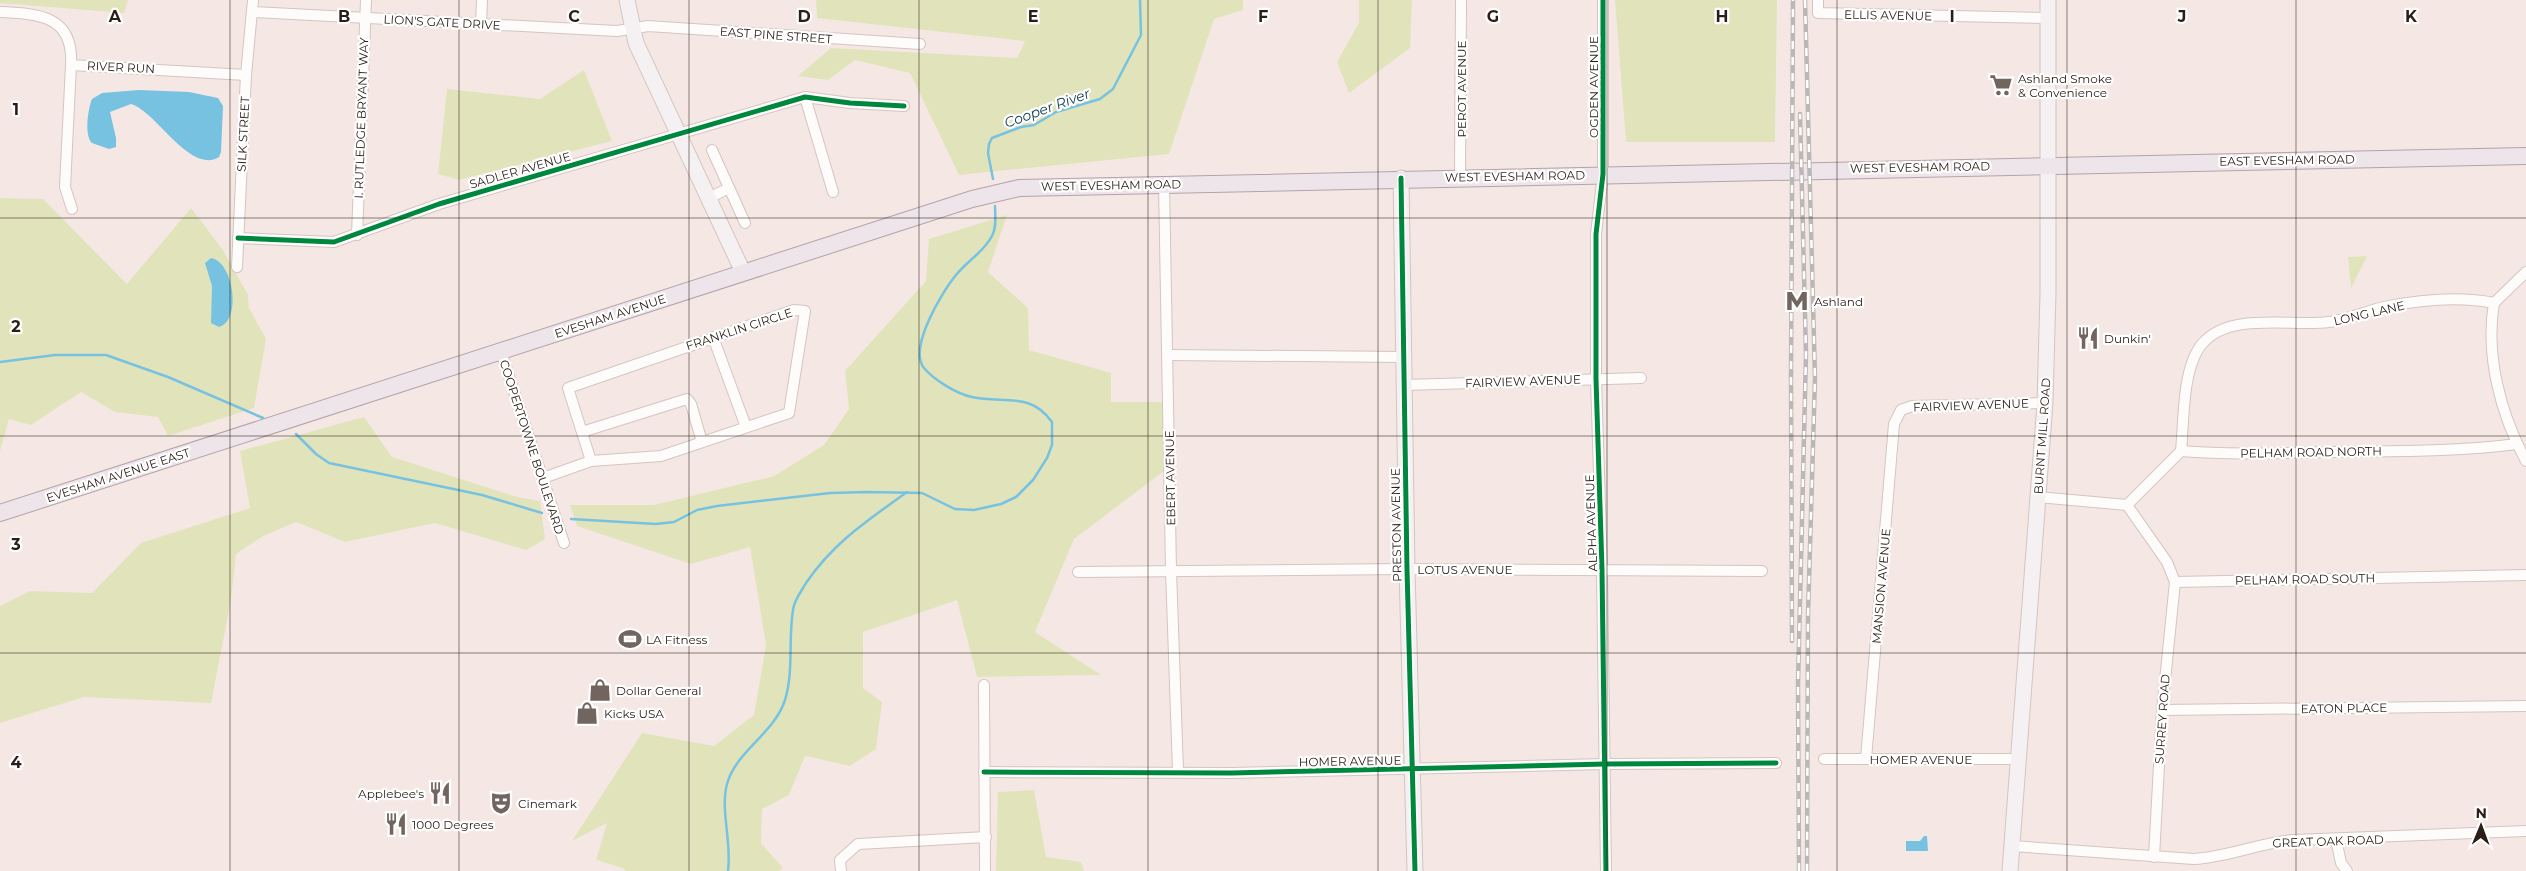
<svg xmlns="http://www.w3.org/2000/svg" width="2526" height="871" font-family="Montserrat,sans-serif">
<style>
.green{fill:#e1e4bb}
.water{fill:#77c2e1}
.lines{fill:none;stroke-linecap:round;stroke-linejoin:round}
.stream{stroke:#77c2e1;stroke-width:2.5}
.street-casing{stroke:#d3c5c0;stroke-width:12}
.secondary-casing{stroke:#d3c5c0;stroke-width:17}
.primary-casing{stroke:#b4a2aa;stroke-width:18}
.street{stroke:#fefcfb;stroke-width:10}
.secondary{stroke:#f5f0f2;stroke-width:15}
.primary{stroke:#ede5ea;stroke-width:16}
.rail-casing{stroke:#bab7b5;stroke-width:4.5}
.rail{stroke:#fff;stroke-width:2.5;stroke-dasharray:8;stroke-linecap:butt}
.cycleway-casing{stroke:#fff;stroke-width:8}
.cycleway{stroke:#00873e;stroke-width:5}
.grid{fill:none;stroke:#2b1d17;stroke-width:1;stroke-opacity:0.55}
.labels{text-anchor:middle;dominant-baseline:central;stroke-width:4.5;stroke-linejoin:round;paint-order:stroke}
.street-label{font-size:12px;fill:#2b1d17;stroke:#fff}
.poi-label{font-size:12px;fill:#2b1d17;stroke:#fff;text-anchor:start}
.water-label{font-size:14px;font-style:italic;fill:#134256;stroke:#fff}
.grid-label{font-size:16px;text-anchor:middle;font-weight:bold;fill:#2b1d17;stroke:#fff;stroke-width:4.5;stroke-linejoin:round;paint-order:stroke}
</style>
<rect width="100%" height="100%" fill="#f5e8e4"/>
<g class="green">
<polygon points="0,0 128,0 124,13 0,3"/>
<polygon points="816,0 1243,0 1243,10 1214,19 1169,154 959,175 910,73 855,60 828,80 798,76 831,48 1017,58 1025,41 817,18"/>
<polygon points="1359,0 1412,0 1410,48 1349,93 1337,62 1359,23"/>
<polygon points="1615,0 1777,0 1775,142 1626,142"/>
<polygon points="584,70 612,141 459,180 438,174 447,89 540,99"/>
<polygon points="0,198 43,199 127,284 191,208 223,250 248,295 249,308 266,339 254,408 168,436 158,417 115,412 81,392 31,425 9,419 0,451"/>
<polygon points="1007,215 988,272 1028,308 1029,350 1111,373 1111,402 1172,402 1172,465 1074,539 1035,632 1101,675 977,677 957,600 863,632 863,688 882,702 876,749 850,766 805,756 789,795 762,809 761,843 783,868 779,871 626,871 623,868 596,860 607,823 572,841 642,733 714,746 754,715 766,645 750,547 691,564 577,526 570,505 654,505 774,476 824,445 849,409 845,371 926,281 929,239"/>
<polygon points="2367,256 2351,288 2348,257"/>
<polygon points="364,417 392,457 517,497 540,501 545,539 526,550 435,523 345,542 296,522 263,536 236,554 231,600 211,703 84,697 0,723 0,606 30,591 92,593 141,543 250,508 240,451"/>
<polygon points="1034,790 1046,857 1081,862 1084,871 996,871 998,792"/>
</g>
<g class="water">
<path d="M 139,90 L 189,92 L 218,98 L 223,106 L 221,152 L 219,157 C 190,175 155,110 131,104 L 110,112 L 116,138 L 116,147 L 109,149 L 92,143 C 84,135 88,109 92,99 L 102,93 Z"/>
<path d="M 211,258 C 234,262 242,321 219,327 L 211,323 L 212,286 L 205,263 Z"/>
<polygon points="1924,836 1927,836 1928,851 1906,851 1906,841 1920,841"/>
</g>
<g class="lines">
<g class="stream">
<polyline points="993,179 988,153 989,144 992,138 1021,127 1034,125 1056,112 1100,99 1113,89 1141,35 1140,0"/>
<polyline points="0,362 55,355 106,355 168,377 263,418"/>
<polyline points="296,434 316,454 329,463 482,495 542,513"/>
<path d="M 571,519 L 656,524 L 674,522 L 697,510 L 717,506 L 830,493 L 867,492 L 922,493 L 955,509 L 974,510 L 1001,504 L 1016,497 L 1033,480 L 1047,458 L 1052,445 L 1052,422 C 1030,391 1003,404 972,397 C 957,394 934,380 924,368 C 908,348 942,292 956,275 C 967,261 984,252 992,236 C 997,227 995,216 995,206"/>
<path d="M 728,871 C 732,842 720,810 727,784 C 736,751 774,734 785,700 C 794,670 788,641 793,610 C 794,600 801,592 806,583 C 834,542 867,521 907,492"/>
</g>
<defs>
<g id="street">
<polyline points="1603,0 1603,174 1596,234 1596,379 1602,570 1606,871"/>
<polyline points="1818,0 1818,13 2048,18"/>
<path d="M 0,12 C 38,14 74,15 71,65 L 246,75"/>
<polyline points="252,12 617,31 648,26 920,44"/>
<polyline points="481,24 482,0"/>
<polyline points="71,65 65,187 72,209"/>
<polyline points="805,97 833,192"/>
<polyline points="712,150 745,223"/>
<polyline points="1460,177 1461,0"/>
<polyline points="1164,184 1171,570 1178,771"/>
<polyline points="709,198 729,188"/>
<polyline points="357,235 366,0"/>
<polyline points="238,238 334,242 439,204 805,97 850,103 904,106"/>
<polyline points="237,267 246,75 253,0"/>
<path d="M 2526,272 L 2494,303 C 2485,356 2501,415 2526,461"/>
<polyline points="713,337 746,427"/>
<polyline points="501,352 564,543"/>
<polyline points="1167,355 1403,357"/>
<polyline points="1404,385 1641,378"/>
<polyline points="582,432 687,399 691,404 702,442"/>
<path d="M 2181,451 C 2184,421 2182,368 2202,344 C 2229,311 2292,327 2329,322 C 2348,320 2366,311 2384,307 C 2419,300 2459,296 2494,303"/>
<polyline points="543,478 591,461 661,456 789,413 805,311 794,310 568,388 591,461"/>
<polyline points="2038,497 2127,505"/>
<path d="M 2127,505 L 2181,451 C 2231,455 2280,453 2330,452 C 2392,451 2455,452 2517,444"/>
<polyline points="2127,505 2167,562 2175,582 2162,710 2154,857"/>
<polyline points="1078,572 1407,569 1762,571"/>
<polyline points="2175,582 2526,575"/>
<polyline points="984,685 985,871"/>
<polyline points="2162,710 2526,706"/>
<polyline points="1824,759 2019,759"/>
<polyline points="1866,759 1894,424 1901,410 1912,406 2045,403"/>
<polyline points="984,772 1232,773 1605,764 1776,763"/>
<polyline points="2336,839 2341,863 2347,871"/>
<path d="M 2012,846 L 2194,859 C 2228,857 2259,843 2293,840 L 2526,831"/>
<polyline points="841,871 840,860 858,844 986,837"/>
</g>
<g id="secondary">
<polyline points="627,0 636,43 743,272"/>
<polyline points="1401,178 1407,569 1415,871"/>
<polyline points="2010,871 2045,403 2048,293 2048,0"/>
</g>
<polyline id="primary" points="0,513 972,199 1019,188 2526,156"/>
</defs>
<use href="#street" class="street-casing"/>
<use href="#secondary" class="secondary-casing"/>
<use href="#primary" class="primary-casing"/>
<use href="#street" class="street"/>
<use href="#secondary" class="secondary"/>
<use href="#primary" class="primary"/>
<defs>
<g id="rail">
<polyline points="1805,0 1815,378 1808,615 1807,871"/>
<polyline points="1792,641 1791,377 1793,0"/>
<polyline points="1799,871 1798,684 1806,354 1800,114"/>
</g>
</defs>
<use href="#rail" class="rail-casing"/>
<use href="#rail" class="rail"/>
<defs>
<g id="cycleway">
<polyline points="1603,0 1603,174 1596,234 1596,379 1602,570 1606,871"/>
<polyline points="1401,178 1407,569 1415,871"/>
<polyline points="238,238 334,242 439,204 805,97 850,103 904,106"/>
<polyline points="984,772 1232,773 1605,764 1776,763"/>
</g>
</defs>
<use href="#cycleway" class="cycleway-casing"/>
<use href="#cycleway" class="cycleway"/>
</g>
<path class="grid" d="M 230,0 L 230,871M 459,0 L 459,871M 689,0 L 689,871M 919,0 L 919,871M 1148,0 L 1148,871M 1378,0 L 1378,871M 1607,0 L 1607,871M 1837,0 L 1837,871M 2067,0 L 2067,871M 2296,0 L 2296,871M 0,218 L 2526,218M 0,436 L 2526,436M 0,653 L 2526,653"/>
<defs>
<symbol id="supermarket-bare" viewBox="-9 -9 18 18"><path d="M-6-5.5h2.5l.6 2H6L4.5 2H-2.5L-4.4-4H-6ZM-1.5 3.2a1.3 1.3 0 1 0 .1 0ZM3 3.2a1.3 1.3 0 1 0 .1 0Z" fill="#72645f" stroke="#fff" stroke-width="2.5" paint-order="stroke"/></symbol>
<symbol id="metro-bare" viewBox="-9 -9 18 18"><path d="M-5.5 5V-5H-3L0 0L3-5H5.5V5H3V-.5L0 4L-3-.5V5Z" fill="#72645f" stroke="#fff" stroke-width="2.5" paint-order="stroke"/></symbol>
<symbol id="restaurant-bare" viewBox="-9 -9 18 18"><path d="M-5-6h1v4h1v-4h1v4h1v-4h1v5L-1.5 .5V6h-2V.5L-5-1ZM5-6V6H3V1.5H1.5Q1.5-4 5-6Z" fill="#72645f" stroke="#fff" stroke-width="2.5" paint-order="stroke"/></symbol>
<symbol id="stadium-bare" viewBox="-9 -9 18 18"><path d="M0-5a6.5 5 0 1 0 0 10a6.5 5 0 1 0 0-10ZM-3.5-1.8h7v3.6h-7Z" fill="#72645f" stroke="#fff" stroke-width="2.5" paint-order="stroke"/></symbol>
<symbol id="shop-bare" viewBox="-9 -9 18 18"><path d="M-5-2.5h2.3a2.7 3.5 0 0 1 5.4 0H5L5.5 6h-11ZM-1.5-2.5h3a1.5 2.3 0 0 0-3 0Z" fill="#72645f" stroke="#fff" stroke-width="2.5" paint-order="stroke"/></symbol>
<symbol id="theatre-bare" viewBox="-9 -9 18 18"><path d="M-5-5.5Q0-4 5-5.5V0Q5 5 0 6Q-5 5-5 0ZM-3.3-2.5H-1v1.5H-3.3ZM1-2.5H3.3v1.5H1ZM-2.8 1Q0 5.5 2.8 1Z" fill="#72645f" stroke="#fff" stroke-width="2.5" paint-order="stroke"/></symbol>
</defs>
<g fill-rule="evenodd">
<use href="#supermarket-bare" x="1985" y="69" width="32" height="32"/>
<use href="#metro-bare" x="1781" y="285" width="32" height="32"/>
<use href="#restaurant-bare" x="2072" y="322" width="32" height="32"/>
<use href="#stadium-bare" x="614" y="623" width="32" height="32"/>
<use href="#shop-bare" x="584" y="674" width="32" height="32"/>
<use href="#shop-bare" x="571" y="697" width="32" height="32"/>
<use href="#restaurant-bare" x="424" y="777" width="32" height="32"/>
<use href="#theatre-bare" x="485" y="787" width="32" height="32"/>
<use href="#restaurant-bare" x="380" y="808" width="32" height="32"/>
</g>
<g class="labels">
<g class="street-label">
<text transform="translate(1888 15) rotate(1)">ELLIS AVENUE</text>
<text transform="translate(442 22) rotate(3)">LION'S GATE DRIVE</text>
<text transform="translate(776 35) rotate(4)">EAST PINE STREET</text>
<text transform="translate(121 67) rotate(3)">RIVER RUN</text>
<text transform="translate(1593 87) rotate(-90)">OGDEN AVENUE</text>
<text transform="translate(1461 89) rotate(-90)">PEROT AVENUE</text>
<text transform="translate(361 118) rotate(-88)">I. RUTLEDGE BRYANT WAY</text>
<text transform="translate(243 134) rotate(-87)">SILK STREET</text>
<text transform="translate(2287 160) rotate(-1)">EAST EVESHAM ROAD</text>
<text transform="translate(1920 167) rotate(-1)">WEST EVESHAM ROAD</text>
<text transform="translate(520 170) rotate(-16)">SADLER AVENUE</text>
<text transform="translate(1515 176) rotate(-1)">WEST EVESHAM ROAD</text>
<text transform="translate(1111 185) rotate(-1)">WEST EVESHAM ROAD</text>
<text transform="translate(2369 313) rotate(-13)">LONG LANE</text>
<text transform="translate(610 316) rotate(-18)">EVESHAM AVENUE</text>
<text transform="translate(739 329) rotate(-18)">FRANKLIN CIRCLE</text>
<text transform="translate(1523 381) rotate(-2)">FAIRVIEW AVENUE</text>
<text transform="translate(1971 405) rotate(-2)">FAIRVIEW AVENUE</text>
<text transform="translate(2042 436) rotate(-86)">BURNT MILL ROAD</text>
<text transform="translate(532 447) rotate(72)">COOPERTOWNE BOULEVARD</text>
<text transform="translate(2311 452) rotate(-1)">PELHAM ROAD NORTH</text>
<text transform="translate(118 475) rotate(-18)">EVESHAM AVENUE EAST</text>
<text transform="translate(1170 478) rotate(-91)">EBERT AVENUE</text>
<text transform="translate(1591 523) rotate(-92)">ALPHA AVENUE</text>
<text transform="translate(1396 525) rotate(-91)">PRESTON AVENUE</text>
<text x="1465" y="569">LOTUS AVENUE</text>
<text transform="translate(2305 579) rotate(-1)">PELHAM ROAD SOUTH</text>
<text transform="translate(1881 586) rotate(-85)">MANSION AVENUE</text>
<text transform="translate(2344 708) rotate(-1)">EATON PLACE</text>
<text transform="translate(2162 719) rotate(-86)">SURREY ROAD</text>
<text x="1921" y="759">HOMER AVENUE</text>
<text transform="translate(1350 761) rotate(-1)">HOMER AVENUE</text>
<text transform="translate(2328 841) rotate(-2)">GREAT OAK ROAD</text>
</g>
<g class="poi-label">
<text x="2018" y="78">Ashland Smoke<tspan x="2018" dy="14">&amp; Convenience</tspan></text>
<text x="1814" y="301">Ashland</text>
<text x="2104" y="338">Dunkin'</text>
<text x="646" y="639">LA Fitness</text>
<text x="616" y="690">Dollar General</text>
<text x="604" y="713">Kicks USA</text>
<text x="424" y="793" text-anchor="end">Applebee's</text>
<text x="518" y="803">Cinemark</text>
<text x="412" y="824">1000 Degrees</text>
</g>
<g class="water-label">
<text transform="translate(1047 108) rotate(-20)">Cooper River</text>
</g>
</g>
<g class="grid-label">
<text x="115" y="22">A</text>
<text x="344" y="22">B</text>
<text x="574" y="22">C</text>
<text x="804" y="22">D</text>
<text x="1033" y="22">E</text>
<text x="1263" y="22">F</text>
<text x="1493" y="22">G</text>
<text x="1722" y="22">H</text>
<text x="1952" y="22">I</text>
<text x="2182" y="22">J</text>
<text x="2411" y="22">K</text>
<text x="16" y="115">1</text>
<text x="16" y="332">2</text>
<text x="16" y="550">3</text>
<text x="16" y="768">4</text>
</g>
<g transform="translate(2481 826) rotate(1)" stroke="#ffffff" stroke-width="4" paint-order="stroke">
<path d="M0-4L9 19L0 12L-9 19Z" fill="#2b1d17"/>
<text y="-8" font-size="14" font-weight="bold" text-anchor="middle" fill="#2b1d17">N</text>
</g>
</svg>
